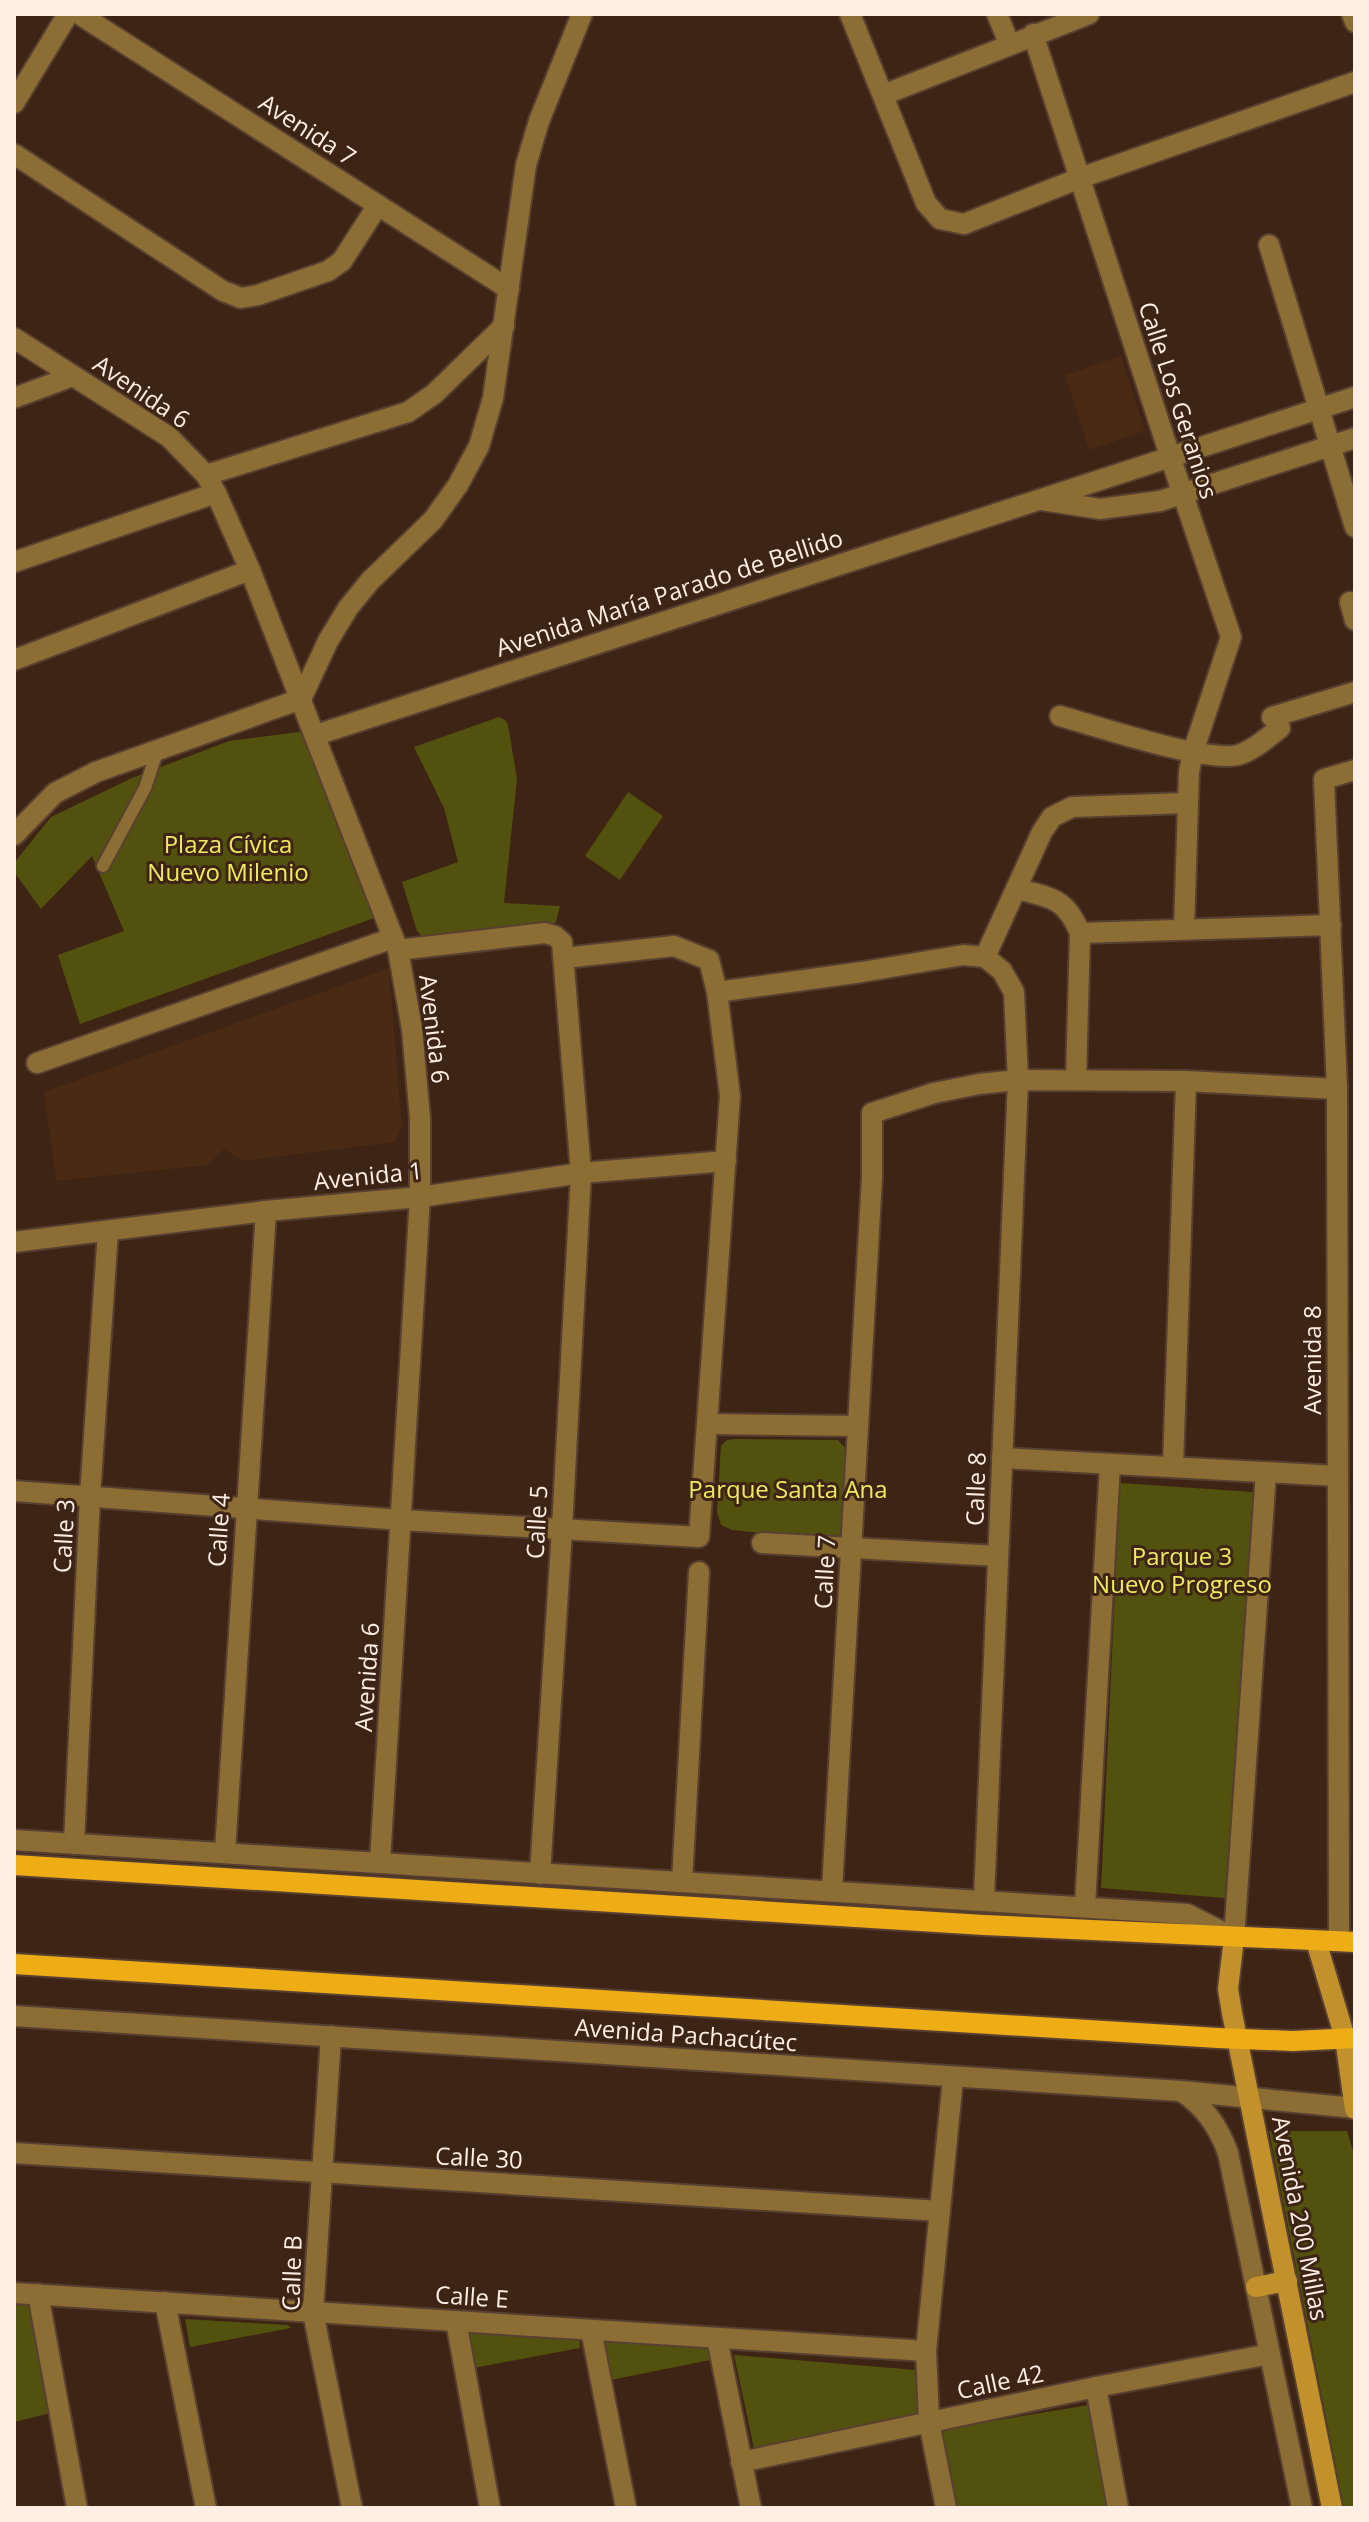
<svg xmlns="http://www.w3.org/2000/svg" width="1369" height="2522" font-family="'Open Sans',sans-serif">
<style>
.built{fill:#492a15}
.green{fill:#53510e}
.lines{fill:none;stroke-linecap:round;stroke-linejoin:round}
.service-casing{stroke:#584031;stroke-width:16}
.minor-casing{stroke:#584031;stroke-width:24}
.tertiary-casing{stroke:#584031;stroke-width:24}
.secondary-casing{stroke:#584031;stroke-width:24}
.primary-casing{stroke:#584031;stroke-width:24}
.service{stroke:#8c6d34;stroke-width:12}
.minor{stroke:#8c6d34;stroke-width:20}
.tertiary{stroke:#8c6d34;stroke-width:20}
.secondary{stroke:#c3912c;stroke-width:20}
.primary{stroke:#eeac15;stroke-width:20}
.labels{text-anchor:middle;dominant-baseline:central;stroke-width:6;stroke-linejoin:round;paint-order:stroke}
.street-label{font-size:24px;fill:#ffeee4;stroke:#3d2414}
.park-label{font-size:24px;fill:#efeb61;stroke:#3d2414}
</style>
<rect width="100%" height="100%" fill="#3d2414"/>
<g class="built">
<polygon points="1121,356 1145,431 1089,450 1065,375"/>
<polygon points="389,968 402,1127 395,1142 242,1161 224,1149 208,1165 56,1181 44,1092"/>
</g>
<g class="green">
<polygon points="499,717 505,720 508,725 517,779 504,903 560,906 556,922 547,928 422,936 417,931 402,882 458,862 444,808 414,747"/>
<polygon points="307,731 377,917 80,1024 58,955 124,931 92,856 41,909 14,872 14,863 51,817 132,778 229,741"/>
<polygon points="628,792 663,816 620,880 585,856"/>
<polygon points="734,1439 838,1440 846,1449 848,1458 840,1537 834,1540 732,1530 721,1525 717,1512 721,1446 727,1440"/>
<polygon points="1120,1483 1253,1492 1225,1898 1101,1888"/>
<polygon points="1269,2131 1347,2131 1355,2158 1355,2508 1344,2508"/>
<polygon points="14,2304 32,2305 55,2412 14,2422"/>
<polygon points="185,2319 288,2325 291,2328 190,2347"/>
<polygon points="467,2329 579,2335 580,2348 473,2368"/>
<polygon points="599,2339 714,2345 715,2359 606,2381"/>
<polygon points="734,2355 916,2370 919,2419 755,2453"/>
<polygon points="1089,2405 1108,2508 954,2508 938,2430"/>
</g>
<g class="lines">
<defs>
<polyline id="service" points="103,866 145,788 158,749"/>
<g id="minor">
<polyline points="79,14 509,289"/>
<polyline points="850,14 926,203 940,219 964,224 1080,178 1355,82"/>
<polyline points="997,14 1009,43"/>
<polyline points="1352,14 1355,22"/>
<polyline points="1033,34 1170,456 1231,637 1193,752 1189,772 1184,929"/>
<polyline points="883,95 1089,14"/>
<polyline points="14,103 68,14"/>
<polyline points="14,154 223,291 241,298 258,295 328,271 342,261 378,205"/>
<polyline points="1269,245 1355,527"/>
<polyline points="14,338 169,437 206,475 216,493 250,570 398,950 412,1029 420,1118 420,1197 380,1862"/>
<polyline points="14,398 73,376"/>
<polyline points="206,475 408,412 434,394 504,326"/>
<polyline points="1042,500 1100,509 1160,501 1355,438"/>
<polyline points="14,562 216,493"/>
<polyline points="1350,602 1355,620"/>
<polyline points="14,660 250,570"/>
<path d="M 1060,716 C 1096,726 1207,763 1238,755 C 1253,751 1268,737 1280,728"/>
<polyline points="1272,717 1355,692"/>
<polyline points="316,735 1355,397"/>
<polyline points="14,835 55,793 96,772 301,699 328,641 348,608 370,581 433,520 458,485 479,446 493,398 526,165 539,121 582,14"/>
<path d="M 1016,889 C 1050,897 1066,898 1080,933 L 1076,1080"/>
<polyline points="1080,933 1331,925"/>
<polyline points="398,950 545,933 555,936 562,942 581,1173 562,1529 540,1874"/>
<polyline points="985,957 1042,832 1052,817 1072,807 1187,803"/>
<polyline points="717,992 862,972 963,955 985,957 1002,971 1014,992 1018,1080 984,1899"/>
<polyline points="37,1063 393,938"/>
<polyline points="14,1242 266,1211 420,1197 581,1173 726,1161"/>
<polyline points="708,1424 858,1426"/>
<polyline points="1002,1458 1338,1476"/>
<polyline points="1173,1467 1186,1081"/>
<polyline points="14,1491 402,1520 699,1537 730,1096 717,992 709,960 674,946 564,958"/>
<polyline points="762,1543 998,1556"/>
<polyline points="14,1840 1187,1914 1234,1938 1266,1472"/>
<polyline points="74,1844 90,1496 108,1231"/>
<polyline points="225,1852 266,1211"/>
<polyline points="682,1882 699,1572"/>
<polyline points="832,1890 872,1177 872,1113 934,1093 979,1084 1018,1080 1186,1081 1337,1089"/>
<polyline points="1085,1906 1110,1464"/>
<polyline points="1339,1941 1337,1089 1324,779 1355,770"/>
<polyline points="331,2036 313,2312 352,2508"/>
<path d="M 1181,2091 C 1205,2107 1218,2126 1228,2153 L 1302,2508"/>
<polyline points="14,2153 940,2211"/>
<polyline points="14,2293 926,2351"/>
<polyline points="38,2294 77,2508"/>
<polyline points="165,2302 206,2508"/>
<polyline points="456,2321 490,2508"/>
<polyline points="591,2330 626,2508"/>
<polyline points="717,2338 751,2508"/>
<polyline points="1096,2387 1118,2508"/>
<polyline points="741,2462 1096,2387 1270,2354"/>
<polyline points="946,2508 929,2422 926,2351 953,2078"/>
</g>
<polyline id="tertiary" points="14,2016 1181,2091 1355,2108"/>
<g id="secondary">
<polyline points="1234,1938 1228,1989 1232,2013 1332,2508"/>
<polyline points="1316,1941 1345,2038 1355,2109"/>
<polyline points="1256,2287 1287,2281"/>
</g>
<g id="primary">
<polyline points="14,1865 984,1925 1355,1942"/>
<polyline points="14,1964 1218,2038 1293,2041 1355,2038"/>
</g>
</defs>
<use href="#service" class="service-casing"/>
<use href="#minor" class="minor-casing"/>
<use href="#tertiary" class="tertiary-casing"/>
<use href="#secondary" class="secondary-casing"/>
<use href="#primary" class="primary-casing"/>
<use href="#service" class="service"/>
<use href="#minor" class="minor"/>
<use href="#tertiary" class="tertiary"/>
<use href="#secondary" class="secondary"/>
<use href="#primary" class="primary"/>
</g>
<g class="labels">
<g class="street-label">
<text transform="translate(308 129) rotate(33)">Avenida 7</text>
<text transform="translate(142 391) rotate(34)">Avenida 6</text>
<text transform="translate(1179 400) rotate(72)">Calle Los Geranios</text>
<text transform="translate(669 592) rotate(-18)">Avenida María Parado de Bellido</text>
<text transform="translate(435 1029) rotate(83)">Avenida 6</text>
<text transform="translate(368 1175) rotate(-6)">Avenida 1</text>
<text transform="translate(1311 1360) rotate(-90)">Avenida 8</text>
<text transform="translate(975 1489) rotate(-88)">Calle 8</text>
<text transform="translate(536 1522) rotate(-87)">Calle 5</text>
<text transform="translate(218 1530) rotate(-86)">Calle 4</text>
<text transform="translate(63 1536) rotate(-87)">Calle 3</text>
<text transform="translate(824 1572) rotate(-87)">Calle 7</text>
<text transform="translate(366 1677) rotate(-86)">Avenida 6</text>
<text transform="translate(686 2034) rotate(4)">Avenida Pachacútec</text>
<text transform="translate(479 2157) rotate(3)">Calle 30</text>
<text transform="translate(1301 2218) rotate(79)">Avenida 200 Millas</text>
<text transform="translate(291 2273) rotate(-88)">Calle B</text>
<text transform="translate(472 2296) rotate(4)">Calle E</text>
<text transform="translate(1000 2381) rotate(-12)">Calle 42</text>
</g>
<g class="park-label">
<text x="228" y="843">Plaza Cívica<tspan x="228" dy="28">Nuevo Milenio</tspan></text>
<text x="788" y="1488">Parque Santa Ana</text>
<text x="1182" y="1555">Parque 3<tspan x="1182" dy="28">Nuevo Progreso</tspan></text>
</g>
</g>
<rect width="1369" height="2522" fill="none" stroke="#ffeee4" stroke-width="32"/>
</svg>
